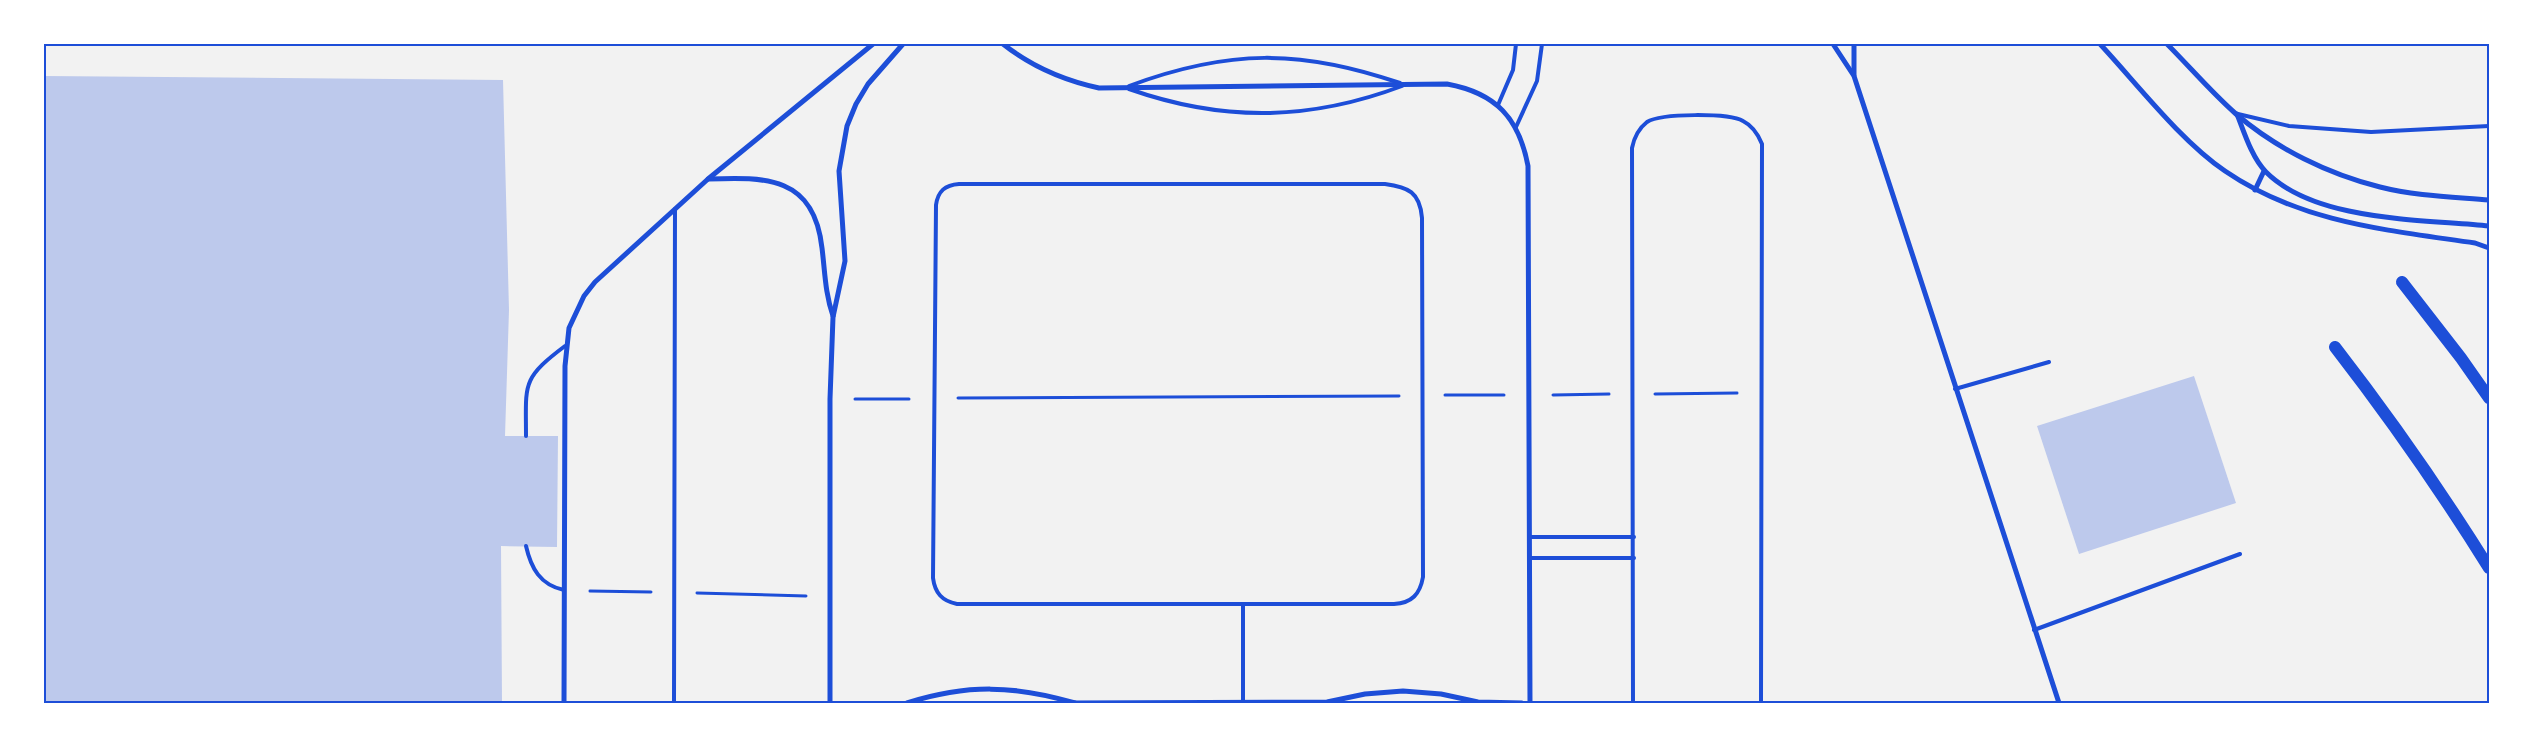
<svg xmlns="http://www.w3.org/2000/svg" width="2533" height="747" font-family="Signika,sans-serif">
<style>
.building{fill:#bdc9ec}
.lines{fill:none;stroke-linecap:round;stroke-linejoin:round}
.path{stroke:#1d4ed8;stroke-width:3}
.service{stroke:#1d4ed8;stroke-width:4}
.minor{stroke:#1d4ed8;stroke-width:5}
.primary{stroke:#1d4ed8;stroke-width:12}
.neatline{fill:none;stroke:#1d4ed8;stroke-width:2}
</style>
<rect width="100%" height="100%" fill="#f2f2f2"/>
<g class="building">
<polygon points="44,76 503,80 509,310 505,436 558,436 557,547 501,546 502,703 44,703"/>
<polygon points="2194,376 2236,503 2079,554 2037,426"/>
</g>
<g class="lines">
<g class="path">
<polyline points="1655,394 1737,393"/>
<polyline points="1445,395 1504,395"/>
<polyline points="1553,395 1609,394"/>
<polyline points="958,398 1399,396"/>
<polyline points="855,399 909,399"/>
<polyline points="590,591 651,592"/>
<polyline points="697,593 806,596"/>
</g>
<g class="service">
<path d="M 1129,86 C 1228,49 1301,49 1400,83"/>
<path d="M 1129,89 C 1223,122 1309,121 1402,86"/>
<polyline points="1498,105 1513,70 1516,44"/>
<polyline points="2238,114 2289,126 2371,132 2489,126"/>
<polyline points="1516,127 1537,81 1542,44"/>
<path d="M 959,184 L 1385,184 C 1408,187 1420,192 1422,218 L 1423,577 C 1420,594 1412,603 1394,604 L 957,604 C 942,601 935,593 933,578 L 936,205 C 938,191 945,185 959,184 Z"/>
<polyline points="1955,389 2049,362"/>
<path d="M 526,436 C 526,384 521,379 565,346"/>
<polyline points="1529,537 1634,537"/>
<path d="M 526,546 C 531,568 540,585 564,590"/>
<polyline points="1529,558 1634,558"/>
<polyline points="2034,630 2240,554"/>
<polyline points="1243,702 1243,604"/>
<polyline points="674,703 675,209"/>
<path d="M 1633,703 L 1632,148 C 1634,138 1638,129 1647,122 C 1661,113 1729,113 1743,121 C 1753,126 1758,134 1762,144 L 1761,703"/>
</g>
<g class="minor">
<path d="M 1003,44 C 1032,67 1062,80 1099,88 L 1447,84 C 1496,93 1519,118 1528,166 L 1530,703"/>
<polyline points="1833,44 1854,76 2059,703"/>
<path d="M 2100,44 C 2138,85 2180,140 2225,171 C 2301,223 2387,230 2475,243 L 2489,248"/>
<path d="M 2167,44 C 2190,67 2211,92 2236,114 C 2277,149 2328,174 2380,187 C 2415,196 2454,197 2489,200"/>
<polyline points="1854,75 1854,44"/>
<path d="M 2237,114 C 2244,132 2252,158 2266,172 C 2316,222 2422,219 2489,226"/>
<path d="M 708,179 C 766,177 814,176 822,248 C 825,272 825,293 833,316"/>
<polyline points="2255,190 2264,171"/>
<polyline points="564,703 565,366 569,328 584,296 595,282 708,179 873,44"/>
<polyline points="830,703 830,399 833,317 845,261 839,171 847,126 856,104 868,84 903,44"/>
<path d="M 907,703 C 967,684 1014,685 1075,703"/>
<polyline points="1074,703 1327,702 1365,694 1403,691 1441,694 1478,702 1522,703"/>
</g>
<g class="primary">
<polyline points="2402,282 2461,358 2489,398"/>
<path d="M 2335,347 C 2390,418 2441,491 2489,568"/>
</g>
</g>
<rect width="2533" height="747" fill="none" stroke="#ffffff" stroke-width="90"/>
<rect x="45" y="45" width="2443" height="657" class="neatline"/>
</svg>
